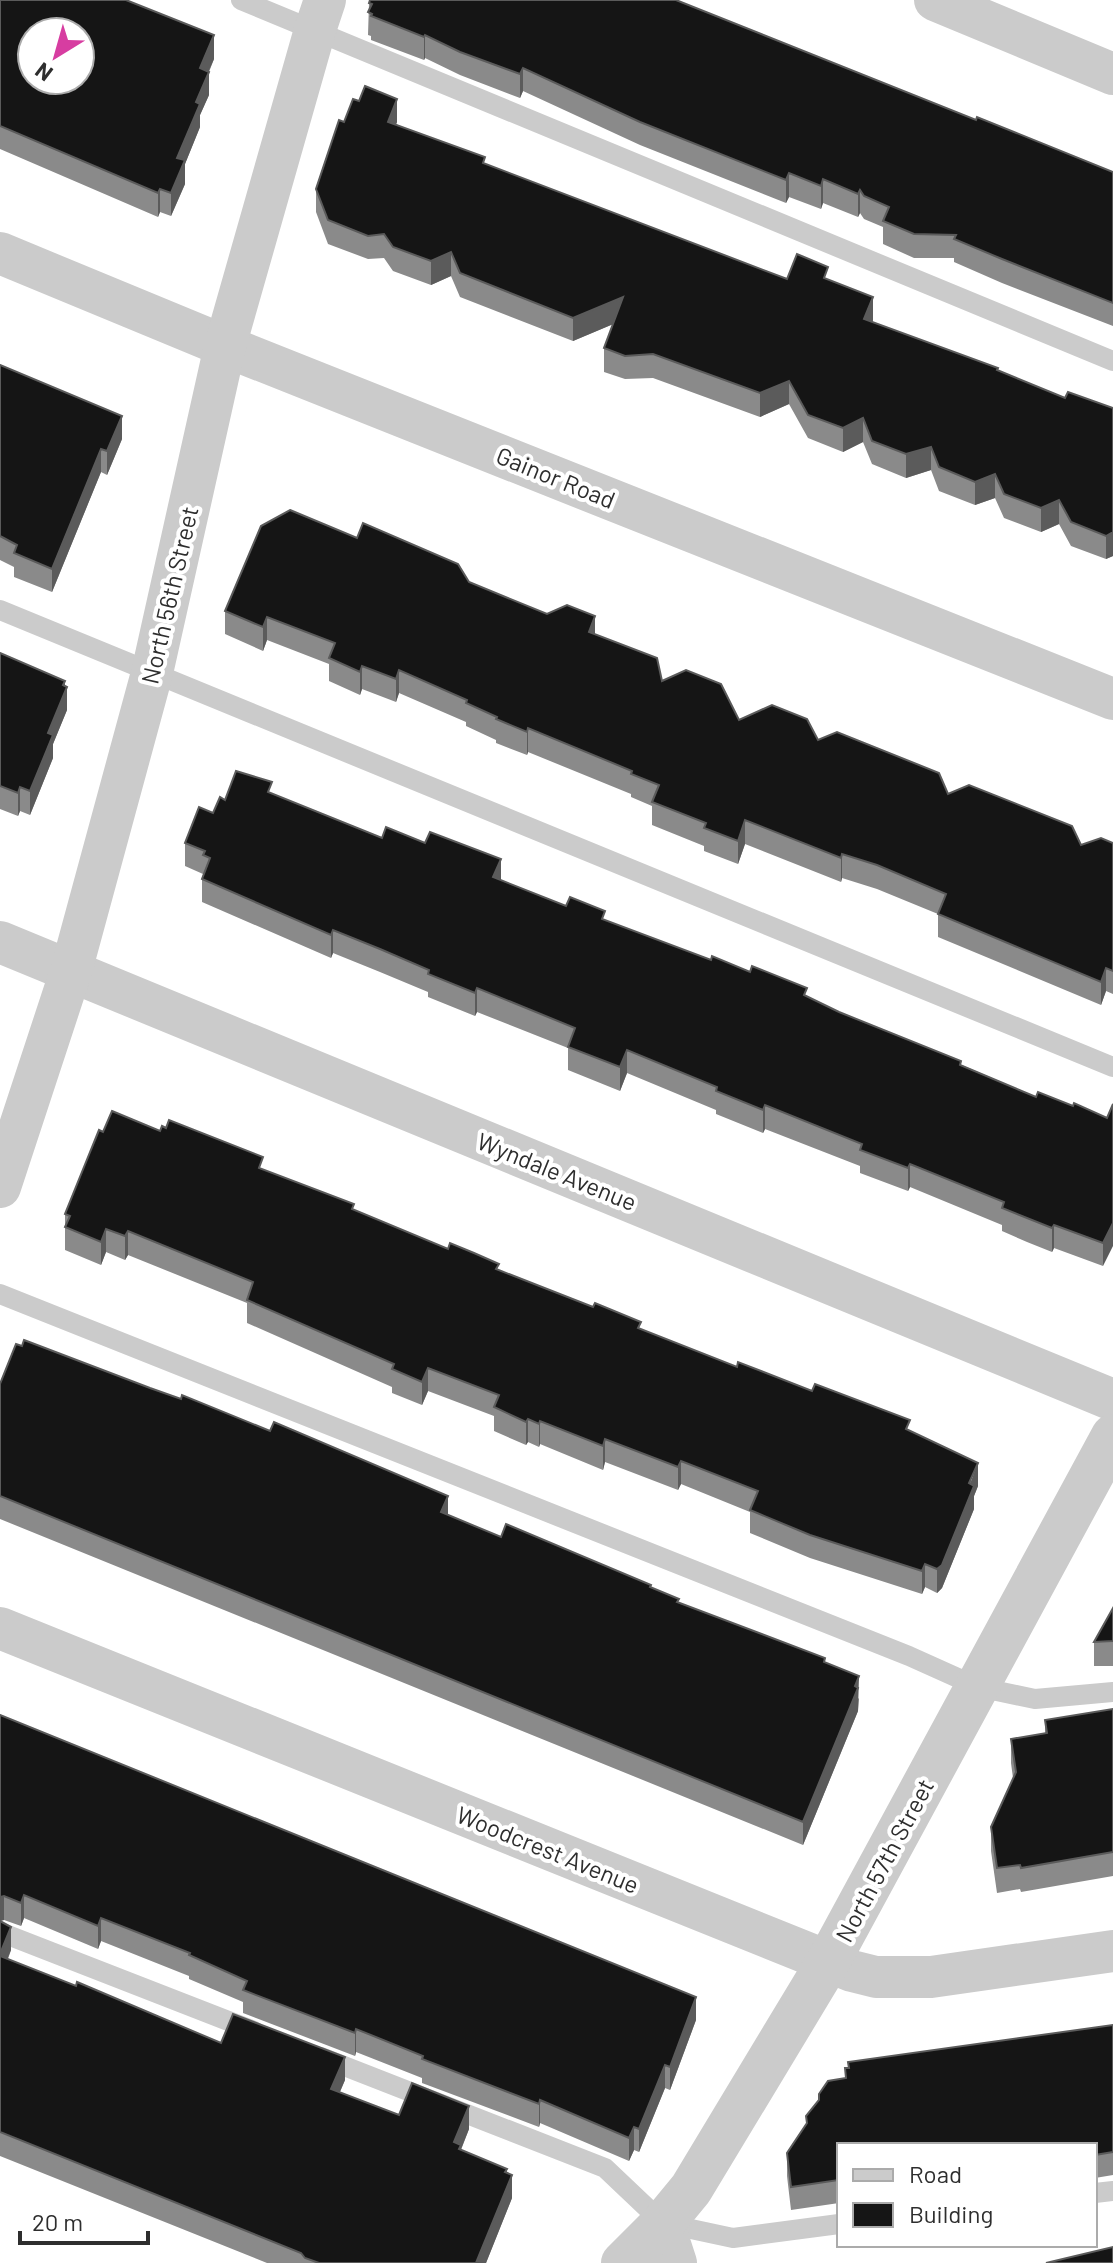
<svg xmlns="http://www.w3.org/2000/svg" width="1113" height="2263" font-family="Barlow,sans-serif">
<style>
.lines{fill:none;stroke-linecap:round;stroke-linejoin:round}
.service{stroke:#cbcbcb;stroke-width:20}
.minor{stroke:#cbcbcb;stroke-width:42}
.tertiary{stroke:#cbcbcb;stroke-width:44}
.wall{fill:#8a8a8a}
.shaded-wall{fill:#5b5b5b}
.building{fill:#151515;stroke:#5b5b5b;stroke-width:2;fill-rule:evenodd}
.labels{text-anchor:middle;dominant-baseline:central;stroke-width:8;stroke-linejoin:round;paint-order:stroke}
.street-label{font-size:24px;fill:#2e2e2e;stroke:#fff}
</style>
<rect width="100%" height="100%" fill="#fff"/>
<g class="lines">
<g class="service">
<polyline points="241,0 1113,361"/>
<polyline points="0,610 1113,1067"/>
<polyline points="0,1294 909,1656 978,1687 1035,1699 1113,1692"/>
<polyline points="0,1932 254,2031"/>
<polyline points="321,2057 605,2168 663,2223 733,2238 839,2224"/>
<polyline points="1095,2193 1113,2191"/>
</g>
<g class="minor">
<polyline points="935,0 1113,74"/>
<polyline points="0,253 225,346 1113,699"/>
<polyline points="0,942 1113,1400"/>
<polyline points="0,1187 71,971 152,673 225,346 315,30 325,0"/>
<polyline points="0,1628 852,1971 876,1977 931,1977 1113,1951"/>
<polyline points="663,2223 676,2263"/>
</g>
<polyline class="tertiary" points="623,2263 663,2223 691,2189 828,1962 1113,1436"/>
</g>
<g class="wall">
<polygon points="0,0 214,59 209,72 209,95 200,115 200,127 185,164 185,184 171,216 160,212 158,217 0,149"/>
<polygon points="369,3 976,120 1113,172 1113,326 1002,283 954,262 954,258 914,258 883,244 883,227 864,219 860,213 858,217 823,203 821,209 789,197 786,203 640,145 523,91 520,98 460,75 425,58 424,60 371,40 371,36 368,35"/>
<polygon points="359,101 397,122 396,124 485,164 787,279 828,280 873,320 873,322 1065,398 1113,408 1113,556 1106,559 1071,546 1059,524 1041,532 1004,518 995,498 975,505 939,491 931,470 906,478 872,464 863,442 843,452 808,438 789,404 760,417 653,378 625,379 604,372 604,348 613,324 573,341 460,297 451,276 431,285 393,271 384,258 368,259 328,244 316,212 316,189 344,122"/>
<polygon points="0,365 122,439 107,475 101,472 52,592 14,577 14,567 0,560"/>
<polygon points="469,582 595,634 662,681 739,720 818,740 948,794 1081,845 1113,843 1113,994 1106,991 1101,1005 938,937 938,914 877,889 842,878 841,882 745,844 738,864 704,851 704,846 652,825 652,806 631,797 631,794 528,752 527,755 496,743 496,740 466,726 466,722 399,693 396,702 362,689 360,695 329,681 329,664 267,640 263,651 225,634 225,611"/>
<polygon points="0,653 65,686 67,710 53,744 53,758 30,815 20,811 18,816 0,809"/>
<polygon points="272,794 382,838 501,880 566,906 605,920 807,997 839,1012 1036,1097 1073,1106 1107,1118 1103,1266 1054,1248 1052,1252 1027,1242 1002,1231 1002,1225 910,1187 908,1191 860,1173 860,1166 765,1129 763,1133 716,1114 716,1110 627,1073 620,1091 568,1070 568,1048 477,1012 475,1016 428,997 428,992 380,972 333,953 331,958 202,902 202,879 203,874 185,866 185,843 225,800"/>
<polygon points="160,1131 263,1170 354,1210 641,1329 737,1367 910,1431 978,1486 974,1496 974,1509 942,1588 937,1593 925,1587 922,1594 810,1558 750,1533 750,1512 681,1484 678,1490 605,1462 603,1470 540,1444 539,1447 528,1442 526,1445 494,1431 494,1416 428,1391 422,1405 392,1393 392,1387 247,1323 247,1303 128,1255 125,1260 106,1252 101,1265 65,1250 65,1214 103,1132"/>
<polygon points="0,1384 448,1515 501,1537 651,1587 679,1603 825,1663 859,1699 858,1711 803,1845 0,1519"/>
<polygon points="1113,1608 1113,1666 1094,1666 1094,1642"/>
<polygon points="1113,1709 1113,1876 1021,1892 1020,1889 997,1893 991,1851 991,1827 1013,1778 1011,1763 1011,1739 1045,1734 1045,1720"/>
<polygon points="0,1715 696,2020 670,2090 665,2088 639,2152 634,2150 629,2161 540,2123 539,2127 422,2083 422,2078 356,2052 355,2056 243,2013 243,2002 189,1979 189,1976 101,1941 98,1949 24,1918 21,1926 4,1920 0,1921"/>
<polygon points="0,1921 11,1950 8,1959 221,2043 345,2080 340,2092 399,2115 469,2129 461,2150 507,2173 512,2198 486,2263 267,2263 0,2156"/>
<polygon points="1113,2025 1113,2175 1095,2178 1095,2145 839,2145 839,2203 791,2210 787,2176 787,2153 806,2125 806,2116 845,2078 845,2068 848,2068 848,2062"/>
</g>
<g class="shaded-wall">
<polygon points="214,35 214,59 200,91 200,68"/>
<polygon points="425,35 425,58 424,60 424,37"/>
<polygon points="523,68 523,91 520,98 520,74"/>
<polygon points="209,72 209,95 200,115 200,127 185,164 185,184 171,216 171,193 177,158 196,102"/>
<polygon points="397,99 397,122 388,145 388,122"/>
<polygon points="789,173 789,197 786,203 786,180"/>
<polygon points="823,179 823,203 821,209 821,186"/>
<polygon points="160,189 160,212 158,217 158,193"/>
<polygon points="860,190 860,213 858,217 858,194"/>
<polygon points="451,252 451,276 431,285 431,261"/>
<polygon points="623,297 623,320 573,341 573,318"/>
<polygon points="873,297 873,320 864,342 864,319"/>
<polygon points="789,381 789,404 760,417 760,393"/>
<polygon points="122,416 122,439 107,475 107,451"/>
<polygon points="863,418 863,442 843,452 843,428"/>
<polygon points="931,447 931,470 906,478 906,454"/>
<polygon points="101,449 101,472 52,592 52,569"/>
<polygon points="995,474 995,498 975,505 975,482"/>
<polygon points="1059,500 1059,524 1041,532 1041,508"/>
<polygon points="1113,532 1113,556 1106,559 1106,536"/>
<polygon points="595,616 595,639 589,632"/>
<polygon points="267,617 267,640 263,651 263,627"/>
<polygon points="362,666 362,689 360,695 360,672"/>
<polygon points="399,670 399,693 396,702 396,679"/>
<polygon points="65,681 65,692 67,687 67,710 53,744 53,758 30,815 30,791"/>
<polygon points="528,728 528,752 527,755 527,732"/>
<polygon points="20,787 20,811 18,816 18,793"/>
<polygon points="745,820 745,844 738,864 738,841"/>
<polygon points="842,854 842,878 841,882 841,858"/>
<polygon points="501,859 501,882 493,877"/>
<polygon points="333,930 333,953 331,958 331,935"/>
<polygon points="1106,968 1106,991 1101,1005 1101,982"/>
<polygon points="477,988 477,1012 475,1016 475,993"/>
<polygon points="627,1050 627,1073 620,1091 620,1067"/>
<polygon points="765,1105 765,1129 763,1133 763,1110"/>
<polygon points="910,1164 910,1187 908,1191 908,1168"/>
<polygon points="1113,1223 1113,1246 1103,1266 1103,1243"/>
<polygon points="1054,1225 1054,1248 1052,1252 1052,1228"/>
<polygon points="106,1229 106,1252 101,1265 101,1242"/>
<polygon points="128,1231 128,1255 125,1260 125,1236"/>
<polygon points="428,1368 428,1391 422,1405 422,1382"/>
<polygon points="528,1419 528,1442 526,1445 526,1422"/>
<polygon points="540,1421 540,1444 539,1447 539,1424"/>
<polygon points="605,1439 605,1462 603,1470 603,1446"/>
<polygon points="681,1461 681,1484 678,1490 678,1467"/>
<polygon points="978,1463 978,1486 974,1496 974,1509 942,1588 937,1593 937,1569"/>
<polygon points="448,1496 448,1519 441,1512"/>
<polygon points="925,1564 925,1587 922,1594 922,1571"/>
<polygon points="859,1676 858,1711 803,1845 803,1822"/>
<polygon points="24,1895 24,1918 21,1926 21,1903"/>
<polygon points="4,1896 4,1920 0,1921 0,1897"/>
<polygon points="101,1918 101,1941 98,1949 98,1926"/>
<polygon points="11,1927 11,1950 0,1977 0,1954"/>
<polygon points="696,1997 696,2020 670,2090 670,2067"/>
<polygon points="356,2029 356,2052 355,2056 355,2033"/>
<polygon points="345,2057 345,2080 331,2112 331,2089"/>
<polygon points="665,2065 665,2088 639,2152 639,2129"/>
<polygon points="540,2100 540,2123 539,2127 539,2104"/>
<polygon points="469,2106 469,2129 461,2149 461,2168 454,2142"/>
<polygon points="634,2127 634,2150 629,2161 629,2138"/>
<polygon points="507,2169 507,2188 512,2175 512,2198 486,2263 476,2263"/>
</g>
<g class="building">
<path d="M 0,0 L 126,0 L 214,35 L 200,68 L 209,72 L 196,102 L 200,104 L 177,158 L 185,160 L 171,193 L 160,189 L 158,193 L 0,126 ZM 32,32 L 80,32 L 80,80 L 32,80 Z"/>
<polygon points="370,0 676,0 976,120 977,117 1113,172 1113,303 1002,259 954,239 956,235 914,234 883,221 889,207 864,196 860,190 858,194 823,179 821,186 789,173 786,180 640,122 523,68 520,74 460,52 425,35 424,37 371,16 372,14 368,12 372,4 369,3"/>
<polygon points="365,86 397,99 388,122 485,157 483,163 787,279 797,254 828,267 824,278 873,297 864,319 998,368 997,370 1065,398 1068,392 1113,408 1113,532 1106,536 1071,522 1059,500 1041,508 1004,494 995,474 975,482 939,467 931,447 906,454 872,441 863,418 843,428 808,415 789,381 760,393 653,354 625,356 604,348 623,297 573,318 460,273 451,252 431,261 393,247 384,234 368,236 328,220 316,189 339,120 344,122 353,99 359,101"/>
<polygon points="0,365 122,416 107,451 101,449 52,569 14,553 17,545 0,536"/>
<polygon points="290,510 357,538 363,523 458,564 469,582 547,614 567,605 595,616 589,632 657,658 662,681 686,670 721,684 739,720 772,705 807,719 818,740 837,732 939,773 948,794 969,785 1072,826 1081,845 1101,838 1113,843 1113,971 1106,968 1101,982 938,914 946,894 877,865 842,854 841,858 745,820 738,841 704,828 706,823 652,802 659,785 631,774 632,771 528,728 527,732 496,719 497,717 466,703 467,700 399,670 396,679 362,666 360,672 329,658 335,643 267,617 263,627 225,611 261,526"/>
<polygon points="0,653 65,681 63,685 67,687 48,733 53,735 30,791 20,787 18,793 0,786"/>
<polygon points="236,771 272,782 268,792 382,838 386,827 425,843 430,832 501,859 493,877 566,906 570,897 605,911 602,919 711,960 712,956 750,972 752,966 807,988 804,995 839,1012 961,1061 960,1065 1036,1097 1038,1092 1073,1106 1074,1103 1107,1118 1113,1104 1113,1223 1103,1243 1054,1225 1052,1228 1002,1208 1004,1202 910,1164 908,1168 860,1150 862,1144 765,1105 763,1110 716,1091 717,1087 627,1050 620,1067 568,1047 575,1028 477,988 475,993 428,974 429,970 380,949 333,930 331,935 202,879 210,858 203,855 205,851 185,843 199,807 213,813 220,797 225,800"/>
<polygon points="112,1111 160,1131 162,1126 166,1128 169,1120 263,1157 259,1168 354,1204 352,1209 448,1249 450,1243 474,1253 499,1264 496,1269 542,1287 593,1307 595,1303 641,1322 638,1328 737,1367 738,1362 812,1391 815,1384 910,1420 906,1429 978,1463 969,1483 974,1486 942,1565 937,1569 925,1564 922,1571 810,1535 750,1510 758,1491 681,1461 678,1467 605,1439 603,1446 540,1421 539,1424 528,1419 526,1422 494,1407 499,1395 428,1368 422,1382 392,1369 394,1364 247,1300 253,1282 128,1231 125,1236 106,1229 101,1242 65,1227 70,1216 65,1214 86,1162 99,1130 103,1132"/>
<polygon points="24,1340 150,1388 181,1399 182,1395 270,1431 274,1422 448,1496 441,1512 501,1537 506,1524 651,1585 650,1587 679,1599 677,1602 825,1658 824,1662 859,1676 855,1686 858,1688 803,1822 0,1496 0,1384 16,1344 22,1346"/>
<polygon points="1113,1608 1113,1641 1094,1642"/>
<polygon points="1113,1709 1113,1852 1021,1868 1020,1865 997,1868 991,1827 1016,1772 1011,1739 1047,1733 1045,1720"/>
<polygon points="0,1715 696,1997 670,2067 665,2065 639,2129 634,2127 629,2138 540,2100 539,2104 422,2059 423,2056 356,2029 355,2033 243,1990 247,1981 189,1955 190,1953 101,1918 98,1926 24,1895 21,1903 4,1896 0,1897"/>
<polygon points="0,1921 11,1927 0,1954"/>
<polygon points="0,1956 76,1986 77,1982 221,2043 233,2014 345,2057 331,2089 399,2115 412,2083 469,2106 454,2142 461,2145 459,2149 507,2169 505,2172 512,2175 476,2263 319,2263 305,2258 301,2253 0,2132"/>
<polygon points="1113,2025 1113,2152 1095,2155 1095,2145 839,2145 839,2180 791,2187 787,2153 807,2123 806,2116 819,2100 819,2094 828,2081 846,2078 845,2068 849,2068 848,2062"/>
<polygon points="1113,2247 1113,2263 1046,2263"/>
</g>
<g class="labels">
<g class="street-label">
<text transform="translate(556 477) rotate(22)">Gainor Road</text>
<text transform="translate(169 595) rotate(-77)">North 56th Street</text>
<text transform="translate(557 1171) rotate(22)">Wyndale Avenue</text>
<text transform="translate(548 1849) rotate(22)">Woodcrest Avenue</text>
<text transform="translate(884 1860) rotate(-62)">North 57th Street</text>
</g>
</g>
<rect x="837" y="2143" width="260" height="104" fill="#ffffff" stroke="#ababab" stroke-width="2"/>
<rect x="853" y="2169" width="40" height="12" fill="#cbcbcb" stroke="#ababab" stroke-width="2"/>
<text x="909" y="2183" font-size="24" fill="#2e2e2e">Road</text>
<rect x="853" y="2203" width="40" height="24" fill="#151515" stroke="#ababab" stroke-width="2"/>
<text x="909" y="2223" font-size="24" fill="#2e2e2e">Building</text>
<g transform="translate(56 56) rotate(217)"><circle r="38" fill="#ffffff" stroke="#ababab" stroke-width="2"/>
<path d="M0-6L14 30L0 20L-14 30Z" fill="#d73da1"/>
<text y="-12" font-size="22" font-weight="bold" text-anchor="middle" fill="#2e2e2e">N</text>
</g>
<path d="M20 2231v12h128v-12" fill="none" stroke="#2e2e2e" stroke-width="4"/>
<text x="32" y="2231" font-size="24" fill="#2e2e2e" stroke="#ffffff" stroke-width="6" paint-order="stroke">20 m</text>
</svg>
